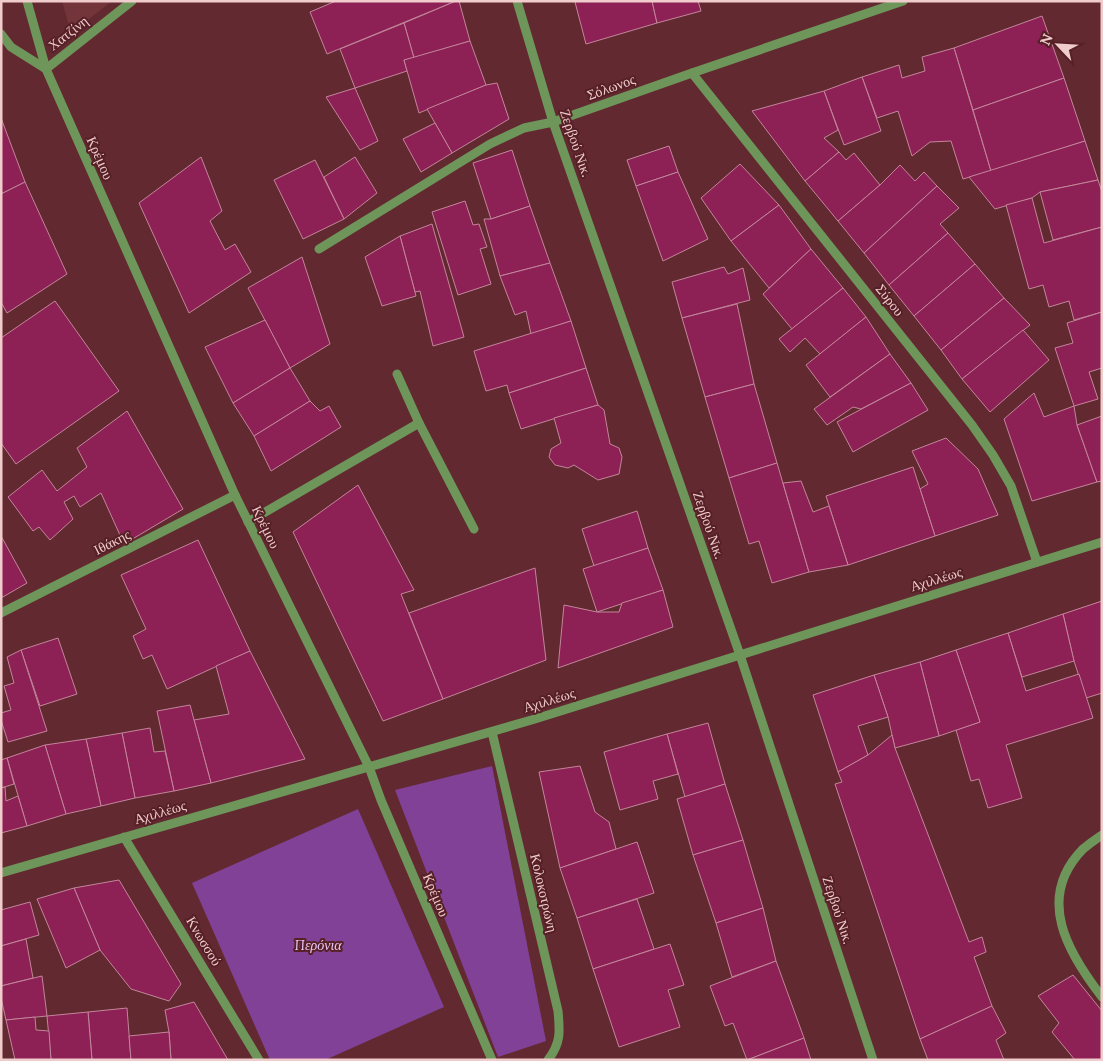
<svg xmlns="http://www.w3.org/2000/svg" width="1103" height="1061" font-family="Lora,serif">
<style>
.built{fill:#73343a}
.green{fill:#804196}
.building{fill:#8d2054;stroke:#c3859b}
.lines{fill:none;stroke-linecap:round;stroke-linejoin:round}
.minor{stroke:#6e965b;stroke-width:9}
.labels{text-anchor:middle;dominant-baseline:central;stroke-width:4;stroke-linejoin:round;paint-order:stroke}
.street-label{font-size:14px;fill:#f0cccd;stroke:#562026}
.park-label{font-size:14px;font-style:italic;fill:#e9c8f7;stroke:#562026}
</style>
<rect width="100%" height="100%" fill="#622a30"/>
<polygon class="built" points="62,1 112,1 71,33"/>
<g class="green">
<polygon points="492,766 546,1041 498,1057 395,790"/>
<polygon points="358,809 444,1007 325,1060 270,1060 192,883"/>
</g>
<g class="building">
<polygon points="336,1 456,1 327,54 310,12"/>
<polygon points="456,1 459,1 470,41 414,58 404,23"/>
<polygon points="577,1 652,1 657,23 586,44 575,2"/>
<polygon points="652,1 698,1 701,11 657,23"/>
<polygon points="1042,16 1064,78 973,110 954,48"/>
<polygon points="404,23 414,58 404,60 407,71 355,88 340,49"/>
<polygon points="470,41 486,85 419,113 404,60"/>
<polygon points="954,48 991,171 963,179 951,141 930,142 912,156 898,111 877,118 862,77 899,65 902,78 925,71 922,57"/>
<polygon points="862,77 881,131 844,145 824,91"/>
<polygon points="1064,78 1085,141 991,171 973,110"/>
<polygon points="497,83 509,119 452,153 427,109 486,85"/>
<polygon points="355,88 378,141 360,150 326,97"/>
<polygon points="824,91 838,130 824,138 839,152 805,181 752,111"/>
<polygon points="1,118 25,182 1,194"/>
<polygon points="435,123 452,153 421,172 403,139"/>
<polygon points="1085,141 1098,180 1040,192 1032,198 995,209 969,177"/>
<polygon points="669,146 678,172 636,186 627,160"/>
<polygon points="512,150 530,206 491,219 473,163"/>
<polygon points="839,152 846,160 854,153 880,185 838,221 805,181"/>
<polygon points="201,157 222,211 210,221 225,250 235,244 251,272 189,313 139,203"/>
<polygon points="355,157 377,193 344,219 324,177"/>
<polygon points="315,160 344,219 303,239 274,180"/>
<polygon points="740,164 779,205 731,241 701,198"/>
<polygon points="900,165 915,181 924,172 937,186 864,253 838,221 880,185"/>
<polygon points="678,172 708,239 663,261 636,186"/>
<polygon points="1098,180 1102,192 1102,227 1053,240 1040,192"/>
<polygon points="25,182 67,274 7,313 1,302 1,194"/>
<polygon points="937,186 959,208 940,224 948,233 889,285 864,253"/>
<polygon points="1032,198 1044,243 1102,227 1102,312 1074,320 1069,301 1049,307 1043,285 1029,289 1006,205"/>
<polygon points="465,201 473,225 479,224 487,247 480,249 491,284 458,295 432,212"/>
<polygon points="779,205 811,249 769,288 731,241"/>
<polygon points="530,206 550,263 500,276 484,219 491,219"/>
<polygon points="432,224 464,337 433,346 420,291 415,292 400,236"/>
<polygon points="948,233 975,264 914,316 889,285"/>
<polygon points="400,236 416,296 382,306 365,257"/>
<polygon points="811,249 843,288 792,329 763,294"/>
<polygon points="302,257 330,344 290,368 248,288"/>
<polygon points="550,263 571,321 531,334 526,311 515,315 500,276"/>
<polygon points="975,264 1004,298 941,350 914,316"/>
<polygon points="724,267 728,274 743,268 750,300 682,318 672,282"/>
<polygon points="843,288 866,317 820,354 805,338 790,352 779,339"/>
<polygon points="1004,298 1030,325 962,379 941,350"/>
<polygon points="55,301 119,391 16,464 1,443 1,338"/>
<polygon points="737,304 754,384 705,397 682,318"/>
<polygon points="1102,312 1102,368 1089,372 1098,399 1074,406 1055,348 1073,343 1067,323"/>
<polygon points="866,317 890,354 830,397 806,365"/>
<polygon points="265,320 290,368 233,403 205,347"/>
<polygon points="571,321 586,368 509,393 507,385 486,391 474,351"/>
<polygon points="1023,330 1049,360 990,412 962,379"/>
<polygon points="890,354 911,383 861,409 853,407 827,425 814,409"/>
<polygon points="290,368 310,401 254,436 233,403"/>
<polygon points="586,368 598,405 521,429 509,393"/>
<polygon points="911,383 928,410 853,452 837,422"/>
<polygon points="754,384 777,463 729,478 705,397"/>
<polygon points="1034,393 1044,417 1074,406 1077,425 1097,482 1032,501 1004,419"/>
<polygon points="310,401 320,411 329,406 341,427 271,471 254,436"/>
<polygon points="598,405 604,410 610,444 619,448 622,457 619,474 598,480 574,465 568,468 555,465 549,457 551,449 561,443 554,418"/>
<polygon points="127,411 183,509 124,544 101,493 80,507 74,496 64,502 73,519 50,540 39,527 33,531 8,497 42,470 57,491 87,467 77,448"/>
<polygon points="1102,416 1102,481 1097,482 1077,425"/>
<polygon points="946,438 978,469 998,515 935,536 920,489 928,484 912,451"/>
<polygon points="777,463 809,572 772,583 759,541 749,544 729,478"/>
<polygon points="913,467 935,536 848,565 826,496"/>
<polygon points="801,481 813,512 829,506 848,565 809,572 783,483"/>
<polygon points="358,485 414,590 401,594 443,699 383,721 293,532"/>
<polygon points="637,511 648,548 594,566 582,529"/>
<polygon points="1,536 27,583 1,598"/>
<polygon points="198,540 250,651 167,689 152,655 143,659 133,636 146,629 121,575"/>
<polygon points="648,548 663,590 597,612 583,569"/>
<polygon points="535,568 546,660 443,699 409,613"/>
<polygon points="663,590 673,627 558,668 564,605 597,612 619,612 622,603"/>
<polygon points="1102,601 1102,693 1086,698 1074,661 1063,614"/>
<polygon points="1063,614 1074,661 1022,677 1008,633"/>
<polygon points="1008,633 1026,691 1079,674 1093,718 1006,745 1022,798 988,808 979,779 971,781 956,730 980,722 956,650"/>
<polygon points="58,638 77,694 40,706 21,650"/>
<polygon points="21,650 47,731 8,742 1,720 1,713 11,710 4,686 14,683 7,657"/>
<polygon points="956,650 980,722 939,736 920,662"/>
<polygon points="250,651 305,759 211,783 194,720 229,714 216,666"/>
<polygon points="920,662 939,736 895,748 888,717 874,675"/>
<polygon points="874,675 888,717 858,726 868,755 838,772 813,695"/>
<polygon points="190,705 211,783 174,791 157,711"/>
<polygon points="708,723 725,784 685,797 667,734"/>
<polygon points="150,728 154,752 165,751 174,791 135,798 122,733"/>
<polygon points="122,733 135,798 101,806 86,739"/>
<polygon points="667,734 678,774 653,781 658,799 620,810 604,752"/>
<polygon points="892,735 895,748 969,942 982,937 986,952 974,957 992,1006 920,1039 835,784 842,782 838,772 868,755"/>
<polygon points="86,739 101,806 66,814 45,745"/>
<polygon points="45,745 66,814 27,826 7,758"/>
<polygon points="7,758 14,784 1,788 1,760"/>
<polygon points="580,766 595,812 609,822 616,849 560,868 539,772"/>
<polygon points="725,784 743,840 693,855 677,799"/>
<polygon points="5,787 6,801 18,796 27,826 1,833 1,788"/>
<polygon points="743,840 763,908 716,923 693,855"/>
<polygon points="637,842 654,893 577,918 560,868"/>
<polygon points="119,880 181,984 169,1001 131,989 100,950 74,888"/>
<polygon points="74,888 100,950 66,968 37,899"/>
<polygon points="637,899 654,949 593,969 577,918"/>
<polygon points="30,902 39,935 1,946 1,910"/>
<polygon points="763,908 776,961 732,977 716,923"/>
<polygon points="26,939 33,978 1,986 1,946"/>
<polygon points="670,944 684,985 668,990 680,1027 619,1047 593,969"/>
<polygon points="776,961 804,1038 747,1060 733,1023 725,1026 710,986"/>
<polygon points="1073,975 1102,1011 1102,1059 1100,1060 1075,1060 1052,1032 1059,1023 1038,996"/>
<polygon points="42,976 47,1016 6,1020 1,998 1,986"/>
<polygon points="194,1002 228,1060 171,1060 169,1032 165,1010"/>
<polygon points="992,1006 1006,1033 996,1040 1004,1060 928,1060 920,1039"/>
<polygon points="127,1008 131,1060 92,1060 88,1012"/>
<polygon points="88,1012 92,1060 51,1060 47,1016"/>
<polygon points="35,1017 36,1030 49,1031 51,1060 15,1060 6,1020"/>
<polygon points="169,1032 171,1060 131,1060 129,1036"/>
<polygon points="804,1038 811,1060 747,1060"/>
</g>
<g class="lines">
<g class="minor">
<polyline points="27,1 46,69 235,495 369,767 381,800 492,1060"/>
<polyline points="517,1 553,122 740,655 873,1060"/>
<polyline points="1,34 11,47 46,69 132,1"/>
<polyline points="692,73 972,425 993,455 1011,486 1037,562"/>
<polyline points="319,249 490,144 524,128 553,122 692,73 903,1"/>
<polyline points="397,374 419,423 474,529"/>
<polyline points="248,522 419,423"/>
<polyline points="1,613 235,495"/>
<path d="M 492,732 L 558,1011 C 560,1032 561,1043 548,1060"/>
<path d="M 1102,835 C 1096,839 1089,844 1083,849 C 1035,898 1068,953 1102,997"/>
<polyline points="124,837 259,1060"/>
<polyline points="1,873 535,719 1102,542"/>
</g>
</g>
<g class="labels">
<g class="street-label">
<text transform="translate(68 33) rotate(-38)">Χατζίνη</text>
<text transform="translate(611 87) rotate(-20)">Σόλωνος</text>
<text transform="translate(576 143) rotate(71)">Ζερβού Νικ.</text>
<text transform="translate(100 158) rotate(66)">Κρέμου</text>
<text transform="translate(890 300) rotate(52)">Σύρου</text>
<text transform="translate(709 525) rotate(71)">Ζερβού Νικ.</text>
<text transform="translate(266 527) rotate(64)">Κρέμου</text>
<text transform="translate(112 542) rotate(-27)">Ιθάκης</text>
<text transform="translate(936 579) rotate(-17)">Αχιλλέως</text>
<text transform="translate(549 700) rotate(-17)">Αχιλλέως</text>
<text transform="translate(160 812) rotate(-16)">Αχιλλέως</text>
<text transform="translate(544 893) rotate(77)">Κολοκοτρώνη</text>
<text transform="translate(436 895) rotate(67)">Κρέμου</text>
<text transform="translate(838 910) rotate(72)">Ζερβού Νικ.</text>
<text transform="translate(204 941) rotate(59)">Κνωσσού</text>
</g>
<g class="park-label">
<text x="318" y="945">Περόνια</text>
</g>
</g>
<rect width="1103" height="1061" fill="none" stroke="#f0cccd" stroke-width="5"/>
<g transform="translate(1058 45) rotate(295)" stroke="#562026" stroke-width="4" paint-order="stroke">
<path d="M0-4L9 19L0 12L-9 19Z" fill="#f0cccd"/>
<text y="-8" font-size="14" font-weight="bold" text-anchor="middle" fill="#f0cccd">N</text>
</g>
</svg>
